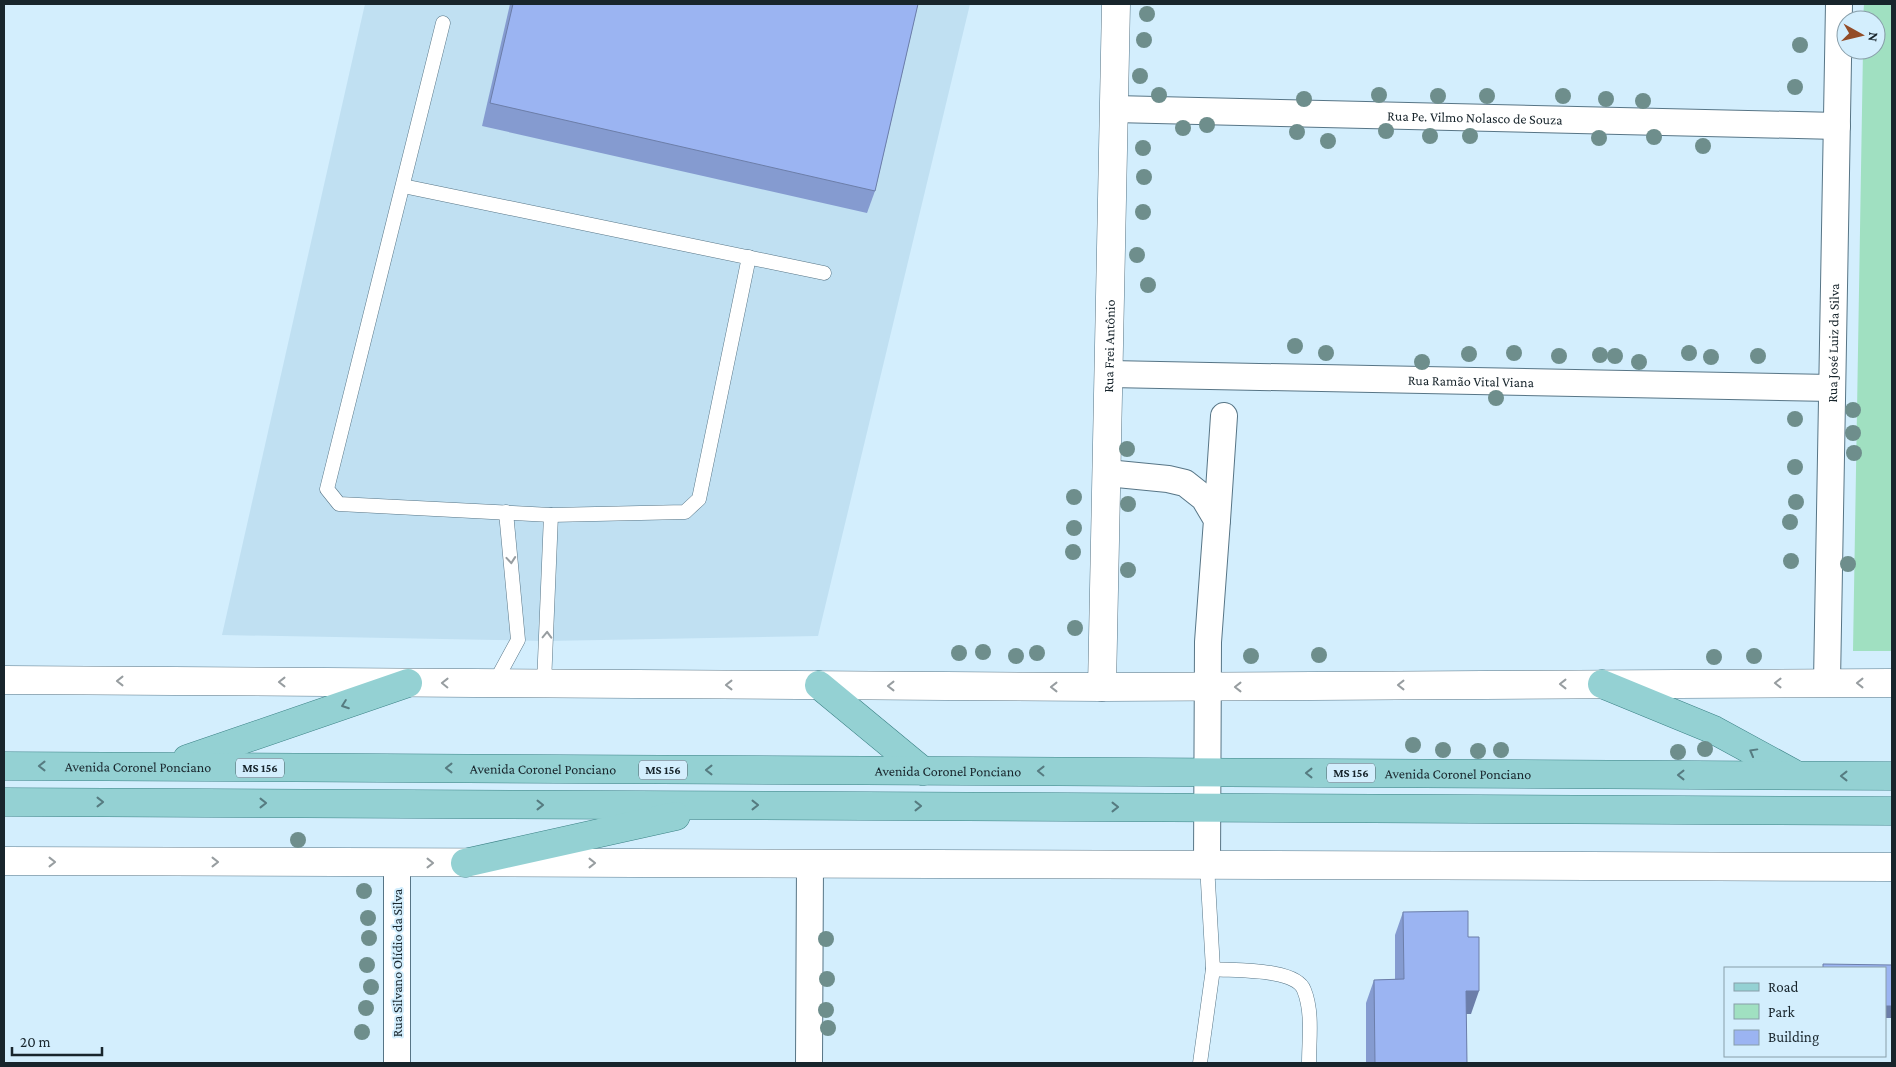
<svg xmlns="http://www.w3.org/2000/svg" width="1896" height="1067" font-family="'Crimson Pro',serif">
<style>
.built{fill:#c0e0f2}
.green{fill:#a0e0c1}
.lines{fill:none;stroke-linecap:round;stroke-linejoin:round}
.lane-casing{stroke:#577586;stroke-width:15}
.street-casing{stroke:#577586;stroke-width:28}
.secondary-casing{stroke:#577586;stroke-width:29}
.primary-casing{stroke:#3a8185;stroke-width:29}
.lane{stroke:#fff;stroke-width:14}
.street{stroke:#fff;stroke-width:26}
.secondary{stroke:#fff;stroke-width:28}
.primary{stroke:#94d1d3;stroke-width:28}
.tree{fill:#6e8e8c}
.wall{fill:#859bd0}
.shaded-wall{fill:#6c7ea9}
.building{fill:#9bb4f2;stroke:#6c7ea9}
.oneway{stroke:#979da0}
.oneway2{stroke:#567b80}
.labels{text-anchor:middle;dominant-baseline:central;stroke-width:4;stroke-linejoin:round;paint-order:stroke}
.shield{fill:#d3eefd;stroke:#50616b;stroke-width:1}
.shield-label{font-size:12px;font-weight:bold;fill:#18252c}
.street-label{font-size:14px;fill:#18252c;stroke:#d3eefd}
</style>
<rect width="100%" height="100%" fill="#d3eefd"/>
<polygon class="built" points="365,4 970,4 818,636 547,641 222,635"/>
<polygon class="green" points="1864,4 1892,4 1892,651 1853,651 1863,50 1876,50 1876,20 1863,20"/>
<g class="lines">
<defs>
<g id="lane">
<polyline points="443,23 327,489 339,504 551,515 685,512 699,499 749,257"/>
<polyline points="403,186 824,273"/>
<polyline points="494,684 518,640 506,512"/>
<polyline points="544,684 551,515"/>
<path d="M 1213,969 C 1234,971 1296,968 1304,990 C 1313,1012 1309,1040 1309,1063"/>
<polyline points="1200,1063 1213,969 1207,865"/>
</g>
<g id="street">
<path id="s1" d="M 1114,109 L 1837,126"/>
<path id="s2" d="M 1110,374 L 1832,388"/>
<polyline points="1107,473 1168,479 1185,483 1204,498 1217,520 1208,642 1207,865"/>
<polyline points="1217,520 1224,416"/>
<path id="s3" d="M 1827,682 L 1839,4"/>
<polyline points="397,1063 397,862"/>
<polyline points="809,1063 810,864"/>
</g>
<g id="secondary">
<polyline points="4,680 1102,687 1892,683"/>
<path id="s4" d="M 1102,687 L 1116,4"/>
<polyline points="4,861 1892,867"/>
</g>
<g id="primary">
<polyline points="1602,684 1714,730 1793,773"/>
<polyline points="819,685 923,771"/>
<polyline points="187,759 408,683"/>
<path id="s5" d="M 4,766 L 1892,776"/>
<polyline points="4,802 1892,811"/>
<polyline points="465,863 676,816"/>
</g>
</defs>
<use href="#lane" class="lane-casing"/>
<use href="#street" class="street-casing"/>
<use href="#secondary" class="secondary-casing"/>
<use href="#primary" class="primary-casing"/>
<use href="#lane" class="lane"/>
<use href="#street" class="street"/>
<use href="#secondary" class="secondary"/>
<use href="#primary" class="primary"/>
</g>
<g class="tree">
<circle cx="1147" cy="14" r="8"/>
<circle cx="1144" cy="40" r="8"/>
<circle cx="1800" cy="45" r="8"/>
<circle cx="1140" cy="76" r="8"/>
<circle cx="1795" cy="87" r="8"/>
<circle cx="1159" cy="95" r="8"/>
<circle cx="1379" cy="95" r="8"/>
<circle cx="1438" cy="96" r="8"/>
<circle cx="1487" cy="96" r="8"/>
<circle cx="1563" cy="96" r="8"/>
<circle cx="1304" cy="99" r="8"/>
<circle cx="1606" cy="99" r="8"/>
<circle cx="1643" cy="101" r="8"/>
<circle cx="1207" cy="125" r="8"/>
<circle cx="1183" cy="128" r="8"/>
<circle cx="1386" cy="131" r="8"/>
<circle cx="1297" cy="132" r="8"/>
<circle cx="1430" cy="136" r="8"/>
<circle cx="1470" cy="136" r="8"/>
<circle cx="1654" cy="137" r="8"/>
<circle cx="1599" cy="138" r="8"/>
<circle cx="1328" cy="141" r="8"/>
<circle cx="1703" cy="146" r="8"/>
<circle cx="1143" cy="148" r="8"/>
<circle cx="1144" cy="177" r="8"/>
<circle cx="1143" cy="212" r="8"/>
<circle cx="1137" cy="255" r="8"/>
<circle cx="1148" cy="285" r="8"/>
<circle cx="1295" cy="346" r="8"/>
<circle cx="1326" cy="353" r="8"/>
<circle cx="1514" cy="353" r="8"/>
<circle cx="1689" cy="353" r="8"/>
<circle cx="1469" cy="354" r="8"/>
<circle cx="1600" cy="355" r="8"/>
<circle cx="1559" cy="356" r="8"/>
<circle cx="1615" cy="356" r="8"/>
<circle cx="1758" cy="356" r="8"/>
<circle cx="1711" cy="357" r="8"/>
<circle cx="1422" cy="362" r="8"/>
<circle cx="1639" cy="362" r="8"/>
<circle cx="1496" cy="398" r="8"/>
<circle cx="1853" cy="410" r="8"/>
<circle cx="1795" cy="419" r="8"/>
<circle cx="1853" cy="433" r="8"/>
<circle cx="1127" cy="449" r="8"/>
<circle cx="1854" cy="453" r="8"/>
<circle cx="1795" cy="467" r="8"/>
<circle cx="1074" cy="497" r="8"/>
<circle cx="1796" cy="502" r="8"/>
<circle cx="1128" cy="504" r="8"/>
<circle cx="1790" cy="522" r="8"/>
<circle cx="1074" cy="528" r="8"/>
<circle cx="1073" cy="552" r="8"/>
<circle cx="1791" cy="561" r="8"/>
<circle cx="1848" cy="564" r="8"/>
<circle cx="1128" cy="570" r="8"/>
<circle cx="1075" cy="628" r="8"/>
<circle cx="983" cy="652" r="8"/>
<circle cx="959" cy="653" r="8"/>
<circle cx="1037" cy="653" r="8"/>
<circle cx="1319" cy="655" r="8"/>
<circle cx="1016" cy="656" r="8"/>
<circle cx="1251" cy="656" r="8"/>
<circle cx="1754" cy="656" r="8"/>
<circle cx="1714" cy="657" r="8"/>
<circle cx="1413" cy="745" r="8"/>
<circle cx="1705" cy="749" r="8"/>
<circle cx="1443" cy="750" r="8"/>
<circle cx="1501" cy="750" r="8"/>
<circle cx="1478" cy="751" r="8"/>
<circle cx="1678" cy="752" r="8"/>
<circle cx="298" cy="840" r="8"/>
<circle cx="364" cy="891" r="8"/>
<circle cx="368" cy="918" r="8"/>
<circle cx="369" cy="938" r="8"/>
<circle cx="826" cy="939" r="8"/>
<circle cx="367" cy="965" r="8"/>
<circle cx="827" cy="979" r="8"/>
<circle cx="371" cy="987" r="8"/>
<circle cx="366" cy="1008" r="8"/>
<circle cx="826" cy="1010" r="8"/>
<circle cx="828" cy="1028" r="8"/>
<circle cx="362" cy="1032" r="8"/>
</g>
<g class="wall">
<polygon points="510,4 918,4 875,191 867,213 482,126"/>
<polygon points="1403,912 1468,937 1471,1014 1466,1014 1467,1063 1366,1063 1366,1003 1374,980 1395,979 1395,935"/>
</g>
<g class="shaded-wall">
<polygon points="1466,991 1479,991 1471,1014 1458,1014"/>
<rect x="1885" y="1006" width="7" height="12"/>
</g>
<g class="building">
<polygon points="513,4 918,4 875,191 490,103"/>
<polygon points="1468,911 1468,937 1479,937 1479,991 1466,991 1467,1063 1375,1063 1374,980 1404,979 1403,912"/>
<polygon points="1823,964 1892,965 1892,1006 1885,1006 1885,968 1823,968"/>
</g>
<defs><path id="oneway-chevron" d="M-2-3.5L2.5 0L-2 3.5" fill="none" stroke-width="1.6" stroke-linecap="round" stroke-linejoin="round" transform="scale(1.25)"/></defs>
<g class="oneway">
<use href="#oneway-chevron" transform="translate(511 560) rotate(85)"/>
<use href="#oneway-chevron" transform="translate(547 635) rotate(-88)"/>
<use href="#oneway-chevron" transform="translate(120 681) rotate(-180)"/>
<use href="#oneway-chevron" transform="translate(282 682) rotate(-180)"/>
<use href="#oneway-chevron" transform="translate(445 683) rotate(-179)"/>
<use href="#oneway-chevron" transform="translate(1778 683) rotate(180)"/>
<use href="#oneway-chevron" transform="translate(1860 683) rotate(-180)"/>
<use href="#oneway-chevron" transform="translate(1563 684) rotate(180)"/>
<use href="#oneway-chevron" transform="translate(729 685) rotate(-180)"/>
<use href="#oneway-chevron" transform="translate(1401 685) rotate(180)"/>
<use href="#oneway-chevron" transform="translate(891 686) rotate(-180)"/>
<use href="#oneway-chevron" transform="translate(1054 687) rotate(-180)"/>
<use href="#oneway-chevron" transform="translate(1238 687) rotate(180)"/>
<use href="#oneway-chevron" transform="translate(52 862)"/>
<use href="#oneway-chevron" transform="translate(215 862)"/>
<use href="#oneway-chevron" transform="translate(430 863)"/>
<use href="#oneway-chevron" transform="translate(592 863)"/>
</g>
<g class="oneway2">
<use href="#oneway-chevron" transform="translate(345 705) rotate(160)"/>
<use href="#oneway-chevron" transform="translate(1753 752) rotate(-151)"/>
<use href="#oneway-chevron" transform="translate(42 766) rotate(-180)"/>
<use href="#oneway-chevron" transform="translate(449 768) rotate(-180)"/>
<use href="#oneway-chevron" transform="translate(709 770) rotate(-180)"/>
<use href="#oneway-chevron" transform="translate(1041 771) rotate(-179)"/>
<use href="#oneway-chevron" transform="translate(1309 773) rotate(-180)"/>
<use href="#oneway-chevron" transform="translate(1681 775) rotate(-180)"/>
<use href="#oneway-chevron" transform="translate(1844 776) rotate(-180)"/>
<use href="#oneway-chevron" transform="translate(100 802)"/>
<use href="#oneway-chevron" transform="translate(263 803)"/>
<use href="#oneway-chevron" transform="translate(540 805)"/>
<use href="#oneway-chevron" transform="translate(755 805)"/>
<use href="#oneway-chevron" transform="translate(918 806)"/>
<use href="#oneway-chevron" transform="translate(1115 807)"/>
</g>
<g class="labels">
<g class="shield">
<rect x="236" y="758.5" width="48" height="19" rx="4"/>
<rect x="639" y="760.5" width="48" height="19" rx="4"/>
<rect x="1327" y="763.5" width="48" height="19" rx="4"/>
</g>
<g class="shield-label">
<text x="260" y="768">MS 156</text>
<text x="663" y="770">MS 156</text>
<text x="1351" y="773">MS 156</text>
</g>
<g class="street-label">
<text stroke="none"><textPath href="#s1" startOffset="361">Rua Pe. Vilmo Nolasco de Souza</textPath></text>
<text stroke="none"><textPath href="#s3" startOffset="339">Rua José Luiz da Silva</textPath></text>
<text stroke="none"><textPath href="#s4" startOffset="341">Rua Frei Antônio</textPath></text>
<text stroke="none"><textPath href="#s2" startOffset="361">Rua Ramão Vital Viana</textPath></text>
<text stroke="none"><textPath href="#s5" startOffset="134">Avenida Coronel Ponciano</textPath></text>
<text stroke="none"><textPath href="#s5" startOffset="539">Avenida Coronel Ponciano</textPath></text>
<text stroke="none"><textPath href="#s5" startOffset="944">Avenida Coronel Ponciano</textPath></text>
<text stroke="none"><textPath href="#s5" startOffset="1454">Avenida Coronel Ponciano</textPath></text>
<text transform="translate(397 963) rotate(-90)">Rua Silvano Olídio da Silva</text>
</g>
</g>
<rect width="1896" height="1067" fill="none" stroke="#18252c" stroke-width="10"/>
<rect x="1724" y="967" width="162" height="90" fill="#d3eefd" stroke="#889ea9"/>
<rect x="1734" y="983" width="25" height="8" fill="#94d1d3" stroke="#889ea9"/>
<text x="1768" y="992" font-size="15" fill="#18252c">Road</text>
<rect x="1734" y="1004" width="25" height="15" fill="#a0e0c1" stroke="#889ea9"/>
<text x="1768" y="1017" font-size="15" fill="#18252c">Park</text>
<rect x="1734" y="1030" width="25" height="15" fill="#9bb4f2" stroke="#889ea9"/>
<text x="1768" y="1042" font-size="15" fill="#18252c">Building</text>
<g transform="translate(1861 35) rotate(98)"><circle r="24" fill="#d3eefd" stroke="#889ea9"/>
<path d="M0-4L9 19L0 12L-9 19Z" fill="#934c27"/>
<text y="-8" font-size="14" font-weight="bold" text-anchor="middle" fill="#18252c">N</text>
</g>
<path d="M12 1047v8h90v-8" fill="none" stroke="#18252c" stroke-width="2.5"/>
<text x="20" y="1047" font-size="15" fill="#18252c" stroke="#d3eefd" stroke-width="4" paint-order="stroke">20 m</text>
</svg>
